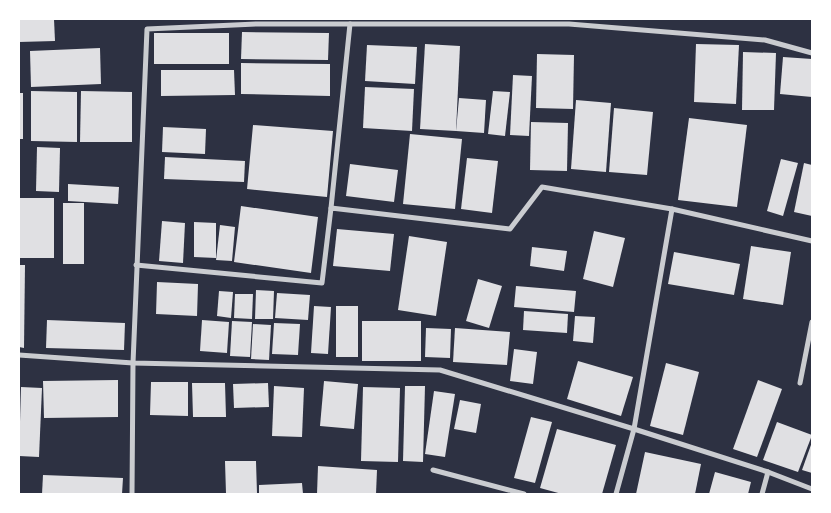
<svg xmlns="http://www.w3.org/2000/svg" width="831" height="513" font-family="Lato,sans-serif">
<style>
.building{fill:#e0e0e3}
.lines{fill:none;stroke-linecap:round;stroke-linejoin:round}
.minor{stroke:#caccd0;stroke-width:5}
</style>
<rect width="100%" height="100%" fill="#2d3142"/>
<g class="building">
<polygon points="19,19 54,19 55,41 19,42"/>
<polygon points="242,32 329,33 328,60 241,59"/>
<rect x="154" y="33" width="75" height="31"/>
<polygon points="425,44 460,46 456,131 420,129"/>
<polygon points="696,44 739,45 736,104 694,102"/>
<polygon points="367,45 417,47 415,84 365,81"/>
<polygon points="100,48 101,84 31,87 30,51"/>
<polygon points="743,52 776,53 774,110 742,110"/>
<polygon points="537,54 574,55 573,109 536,108"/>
<polygon points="783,57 812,59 812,97 780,94"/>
<polygon points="241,63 330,64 330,96 241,94"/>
<polygon points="161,70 234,70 235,95 161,96"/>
<polygon points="513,75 532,76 529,136 510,135"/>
<polygon points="365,87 414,89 412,131 363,128"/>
<polygon points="31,91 77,92 77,142 31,141"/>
<polygon points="81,91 132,92 132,142 80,142"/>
<polygon points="493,91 510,92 505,136 488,134"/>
<rect x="19" y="93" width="4" height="46"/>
<polygon points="459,98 486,100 484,133 456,131"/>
<polygon points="576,100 611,103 606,172 571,169"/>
<polygon points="614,108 653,112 647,175 609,172"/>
<polygon points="689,118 747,125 737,207 678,200"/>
<polygon points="531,122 568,123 567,171 530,170"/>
<polygon points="253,125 333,131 327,197 247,189"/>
<polygon points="163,127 206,129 205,154 162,152"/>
<polygon points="410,134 462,139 455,209 403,204"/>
<polygon points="37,147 60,148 59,192 36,191"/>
<polygon points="165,157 245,161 244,182 164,179"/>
<polygon points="467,158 498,161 492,213 461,209"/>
<polygon points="781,159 798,163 783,216 767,211"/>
<polygon points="804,163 812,165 812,216 794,212"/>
<polygon points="350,164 398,170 394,202 346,196"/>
<polygon points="68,184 119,187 118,204 68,201"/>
<rect x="19" y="198" width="35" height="60"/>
<rect x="63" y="203" width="21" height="61"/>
<polygon points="241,206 318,217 311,273 234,262"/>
<polygon points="162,221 185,223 183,263 159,261"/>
<polygon points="194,222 216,223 216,258 194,257"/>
<polygon points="220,225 235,227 232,261 216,260"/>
<polygon points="337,229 394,234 390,271 333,266"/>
<polygon points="594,231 625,238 613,287 583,279"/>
<polygon points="409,236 447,242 436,316 398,310"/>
<polygon points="751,246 791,252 783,305 743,299"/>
<polygon points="532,247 567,251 564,271 530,266"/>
<polygon points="674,252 740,264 734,295 668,284"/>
<polygon points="19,265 25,265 24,348 19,347"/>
<polygon points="478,279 502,286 489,328 466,321"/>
<polygon points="157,282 198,284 197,316 156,314"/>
<polygon points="516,286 576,291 574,312 514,307"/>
<polygon points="256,290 274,291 273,319 255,319"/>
<polygon points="219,291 233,292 231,318 217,316"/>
<polygon points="277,293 310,295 308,320 275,318"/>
<polygon points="235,294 253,294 252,319 234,318"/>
<polygon points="314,306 331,307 328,354 311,353"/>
<rect x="336" y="306" width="22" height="51"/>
<polygon points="524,311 568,314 567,333 523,330"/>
<polygon points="575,316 595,317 593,343 573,341"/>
<polygon points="47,320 125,323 124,350 46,348"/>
<polygon points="202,320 229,322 227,353 200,351"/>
<polygon points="232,321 252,322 250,357 230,356"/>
<rect x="362" y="321" width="59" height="40"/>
<polygon points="274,323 300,324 298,355 272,354"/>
<polygon points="253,324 271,325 269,360 251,359"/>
<polygon points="426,328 451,329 450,358 425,357"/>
<polygon points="455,328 510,332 507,365 453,362"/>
<polygon points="514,349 537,352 533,384 510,381"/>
<polygon points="578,361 633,377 621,416 567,399"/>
<polygon points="666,363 699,372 683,435 650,426"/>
<polygon points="118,380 118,417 44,418 43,381"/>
<polygon points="758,380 782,389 757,457 733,449"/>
<polygon points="324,381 358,384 354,429 320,426"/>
<polygon points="151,382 188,382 188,416 150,415"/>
<polygon points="192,383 225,383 226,417 193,417"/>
<polygon points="268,383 269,407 234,408 233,384"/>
<polygon points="274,386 304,388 302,437 272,436"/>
<polygon points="405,386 425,386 423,462 403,461"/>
<polygon points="21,387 42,388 39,457 19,456"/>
<polygon points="363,387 400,388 398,462 361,461"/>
<polygon points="434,391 455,394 445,457 425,454"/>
<polygon points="460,400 481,404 476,433 454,429"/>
<polygon points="531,417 552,422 535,483 514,478"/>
<polygon points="777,422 812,435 798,472 763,460"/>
<polygon points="557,429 616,445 602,494 562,494 540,488"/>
<polygon points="812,442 812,473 802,470"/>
<polygon points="645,452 701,464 695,494 636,494"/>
<polygon points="225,461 256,461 257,494 226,494"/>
<polygon points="318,466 377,470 376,494 317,494"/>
<polygon points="715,472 751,482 748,494 709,494"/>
<polygon points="43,475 123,478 122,494 42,494"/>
<polygon points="302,483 303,494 259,494 259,485"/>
</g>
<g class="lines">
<g class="minor">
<polyline points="331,208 350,24"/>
<polyline points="136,265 322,283 331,208 510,229 542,187 672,209 812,241"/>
<polyline points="19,355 133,363 440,370 634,429 768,472 812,489"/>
<polyline points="800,383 812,322"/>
<polyline points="433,470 524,494"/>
<polyline points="132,494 133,363 147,29 256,24 569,24 765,40 812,53"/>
<polyline points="616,494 634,429 672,209"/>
<polyline points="762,494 768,472"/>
</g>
</g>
<rect width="831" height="513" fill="none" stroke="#ffffff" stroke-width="40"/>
</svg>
